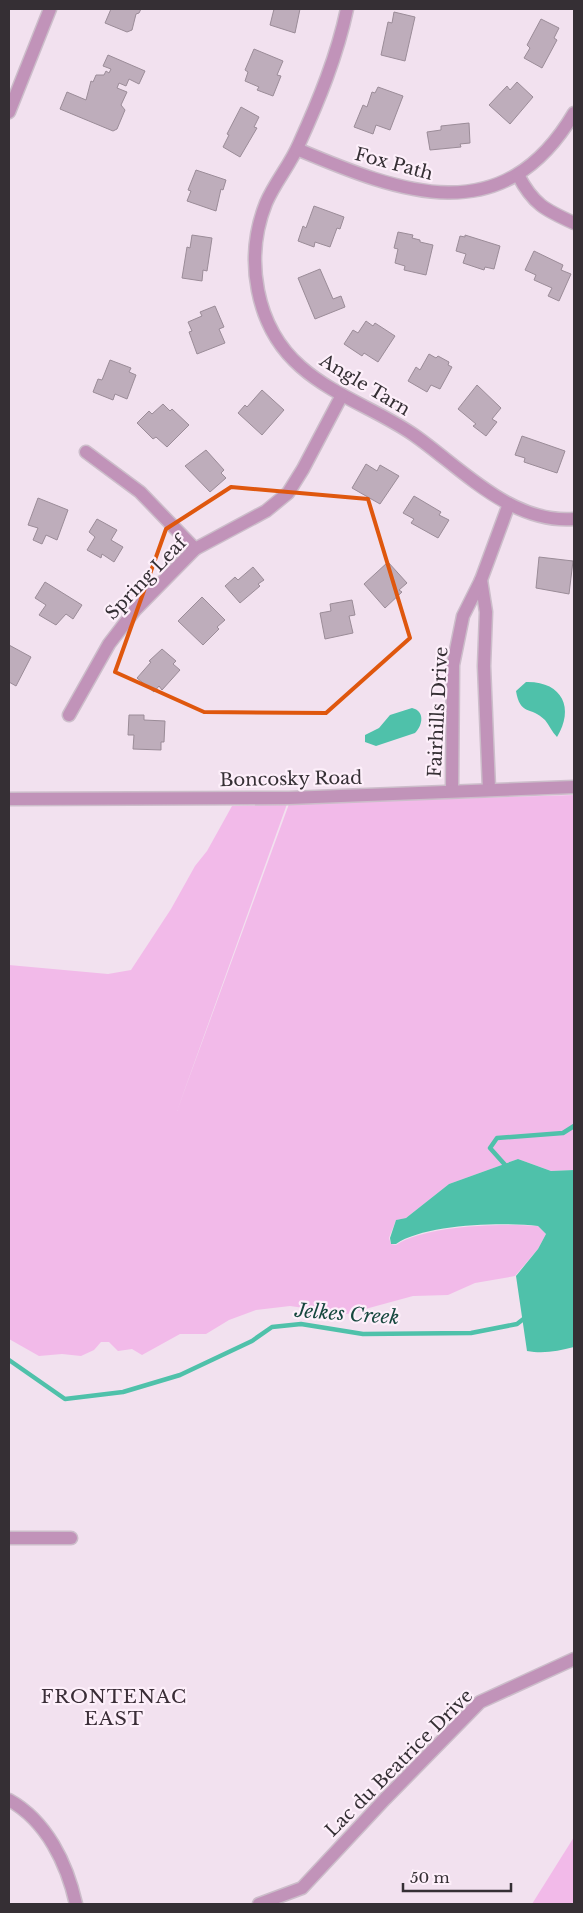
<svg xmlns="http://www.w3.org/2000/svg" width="583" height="1913" font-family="'Libre Baskerville',serif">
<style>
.green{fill:#f2bae9}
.water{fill:#4fc1aa}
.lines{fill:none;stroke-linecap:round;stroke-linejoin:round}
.stream{stroke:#4fc1aa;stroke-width:4.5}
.building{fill:#beadbb;stroke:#9b8c98}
.minor-casing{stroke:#ccbdca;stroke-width:15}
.minor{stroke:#c193b9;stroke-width:12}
.marked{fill:none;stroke:#df570e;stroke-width:4;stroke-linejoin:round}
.labels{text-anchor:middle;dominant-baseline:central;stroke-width:4.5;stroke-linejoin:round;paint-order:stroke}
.street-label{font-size:18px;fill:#352f34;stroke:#fdeffa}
.water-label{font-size:19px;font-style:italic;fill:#16473e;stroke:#fdeffa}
.neighbourhood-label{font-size:19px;letter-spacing:1px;fill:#3a2d37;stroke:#fdeffa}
</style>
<rect width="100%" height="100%" fill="#f2e1ef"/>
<g class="green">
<path d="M 574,795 L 574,1170 L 551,1171 L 518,1159 L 449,1184 L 406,1218 L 396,1220 L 389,1238 L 391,1244 L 396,1245 C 425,1225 503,1223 538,1226 L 546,1234 L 538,1249 L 515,1276 L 475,1283 L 448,1295 L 413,1296 L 347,1314 L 290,1306 L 256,1310 L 229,1320 L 206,1334 L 180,1334 L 142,1355 L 132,1349 L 118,1351 L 109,1342 L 101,1342 L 94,1350 L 81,1356 L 62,1354 L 39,1356 L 9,1339 L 9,965 L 108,974 L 131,970 L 171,909 L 195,866 L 207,851 L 232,806 L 287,804 L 177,1111 L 289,804 Z"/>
<polygon points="574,1837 574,1904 532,1904"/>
</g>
<g class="water">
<path d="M 526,682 C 562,681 575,708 557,737 C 552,732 549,725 545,720 C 531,706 520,716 516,691 Z"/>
<path d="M 412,708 C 425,711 423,725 415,733 L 376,746 L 365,742 L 365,735 L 379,728 L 390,715 Z"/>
<path d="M 518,1159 L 551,1171 L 574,1170 L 574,1347 C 558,1351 544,1354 527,1351 L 516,1276 L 538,1249 L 546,1234 L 538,1226 C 503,1222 425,1224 396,1244 L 391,1244 L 390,1238 L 396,1220 L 406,1218 L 449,1184 Z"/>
</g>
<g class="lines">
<g class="stream">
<polyline points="507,1167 490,1148 497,1138 563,1133 574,1126"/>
<polyline points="9,1360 65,1399 123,1392 180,1375 252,1341 272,1327 301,1324 363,1334 471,1333 517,1324 526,1317"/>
</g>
</g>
<g class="building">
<polygon points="111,9 141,9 139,13 136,14 132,30 127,32 105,23"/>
<polygon points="274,9 300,9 295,33 270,25"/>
<polygon points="394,12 415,17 405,61 381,55 388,22 392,23"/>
<polygon points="541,19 559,28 554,38 557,40 542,68 524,58 530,48 527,45"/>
<polygon points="254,49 283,61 277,75 281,76 273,96 257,90 259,87 245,81 248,72 245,70"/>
<polygon points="108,55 145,71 139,84 129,79 126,86 119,83 117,88 127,92 121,105 125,110 117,129 113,131 60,109 67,92 86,100 91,81 93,82 96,75 104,75 106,71 109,73 111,69 103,66"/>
<polygon points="517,82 533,97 510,124 489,105 507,86 510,90"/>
<polygon points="378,87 403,96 390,130 376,125 373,134 354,127 363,105 367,107 372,92 375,93"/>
<polygon points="241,107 259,117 254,127 257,128 240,157 223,147 229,135 227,134"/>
<polygon points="469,123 470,143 460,144 461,147 430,150 427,132 441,130 441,126"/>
<polygon points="196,170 226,180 223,190 221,189 216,211 187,201 191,191 188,190"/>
<polygon points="314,206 344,217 340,229 337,228 330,247 315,242 314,247 298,241 303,226 306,228"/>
<polygon points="398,232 413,235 412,238 420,240 420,242 433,245 426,275 404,270 405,266 395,263 398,249 394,248"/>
<polygon points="192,235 212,238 207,271 203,270 202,281 182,278 187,247 190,248"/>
<polygon points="465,235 500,246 494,269 485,267 484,270 463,263 466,254 456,251 460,236 465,237"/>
<polygon points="534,251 563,265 561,270 571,274 559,301 548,296 552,288 534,280 536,275 525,270"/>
<polygon points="320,269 333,299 341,296 345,307 315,319 298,278"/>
<polygon points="215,306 224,327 219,329 225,343 197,354 189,332 192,331 188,322 202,316 200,312"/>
<polygon points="366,321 373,326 375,323 395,336 378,362 364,353 362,356 344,344 353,330 358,333"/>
<polygon points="429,354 436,358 438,356 449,362 448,365 452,367 440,389 431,385 427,392 408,381 416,367 420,370"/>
<polygon points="110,360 131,368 129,372 136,375 127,399 115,394 113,400 93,392 98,379 102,380"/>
<polygon points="477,385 501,408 492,419 497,422 486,436 473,426 476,424 458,409"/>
<polygon points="262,390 284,410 262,435 238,413 245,405 247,407"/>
<polygon points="163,404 170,411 172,409 189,425 167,447 156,437 153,439 137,423 149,411 152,414"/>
<polygon points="522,436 565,451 557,473 524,462 525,458 515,455"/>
<polygon points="206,450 224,470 221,473 226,478 210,492 185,466"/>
<polygon points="366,464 377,471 380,465 399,476 380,504 352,488"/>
<polygon points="414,496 441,512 439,515 449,520 438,538 411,523 414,519 403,513"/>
<polygon points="38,498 68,510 57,540 46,535 42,544 33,540 38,528 28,525"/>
<polygon points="97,519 117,530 111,540 123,547 114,562 102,554 101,558 87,550 95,537 89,532"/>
<polygon points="539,557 573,561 569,594 536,588"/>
<polygon points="388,562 407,583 399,590 402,592 385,608 364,584"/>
<polygon points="253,567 264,580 258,584 260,586 240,603 225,586 235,577 238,580"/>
<polygon points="45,582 82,605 73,619 66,614 56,625 39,615 46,605 35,598"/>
<polygon points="202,597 225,620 217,627 219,629 203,645 178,621"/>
<polygon points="352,600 355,615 349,616 353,633 325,639 320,613 331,611 330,604"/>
<polygon points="9,645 31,657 16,686 9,682"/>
<polygon points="162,649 176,661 173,664 180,670 162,690 159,686 154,692 137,678 151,662 149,661"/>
<polygon points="129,715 144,715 144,720 165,721 164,742 161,742 161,750 133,749 134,735 128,735"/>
</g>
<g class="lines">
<defs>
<g id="minor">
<path d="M 347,9 C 337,56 319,100 299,144 C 290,165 275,182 266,203 C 244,258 255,327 301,367 C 334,396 378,410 414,435 C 461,468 511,524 574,519"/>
<polyline points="9,112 50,9"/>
<path d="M 297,149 C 401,193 503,233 574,113"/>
<path d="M 518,175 C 533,204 545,210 574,223"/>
<polyline points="86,452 140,492 195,549"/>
<polyline points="481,580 486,612 484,666 489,789"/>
<polyline points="69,715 109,644 135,610 195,549 266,511 288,493 303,469 342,395"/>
<polyline points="452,790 453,665 463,616 481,580 509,504"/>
<polyline points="9,799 289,798 574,787"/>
<polyline points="9,1538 71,1538"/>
<path d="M 9,1800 C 47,1821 67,1864 76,1904"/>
<polyline points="259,1904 302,1888 385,1799 480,1702 574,1659"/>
</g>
</defs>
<use href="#minor" class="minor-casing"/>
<use href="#minor" class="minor"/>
</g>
<path class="marked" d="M 231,487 L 368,499 L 410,638 L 326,713 L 204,712 L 115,672 L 166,529 Z"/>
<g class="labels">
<g class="street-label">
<text transform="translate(394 164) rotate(15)">Fox Path</text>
<text transform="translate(365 385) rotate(31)">Angle Tarn</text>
<text transform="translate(146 578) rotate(-46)">Spring Leaf</text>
<text transform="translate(438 712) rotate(-87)">Fairhills Drive</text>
<text transform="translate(291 779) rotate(-1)">Boncosky Road</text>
<text transform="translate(399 1763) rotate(-45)">Lac du Beatrice Drive</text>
</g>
<g class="water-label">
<text transform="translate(347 1314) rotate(4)">Jelkes Creek</text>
</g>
<g class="neighbourhood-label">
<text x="114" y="1696">FRONTENAC<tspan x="114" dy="22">EAST</tspan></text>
</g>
</g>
<rect width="583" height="1913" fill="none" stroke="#352f34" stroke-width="20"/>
<path d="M403 1883v8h108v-8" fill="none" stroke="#352f34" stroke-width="2.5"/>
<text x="410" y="1883" font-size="15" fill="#352f34" stroke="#fdeffa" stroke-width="4" paint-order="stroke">50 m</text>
</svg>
